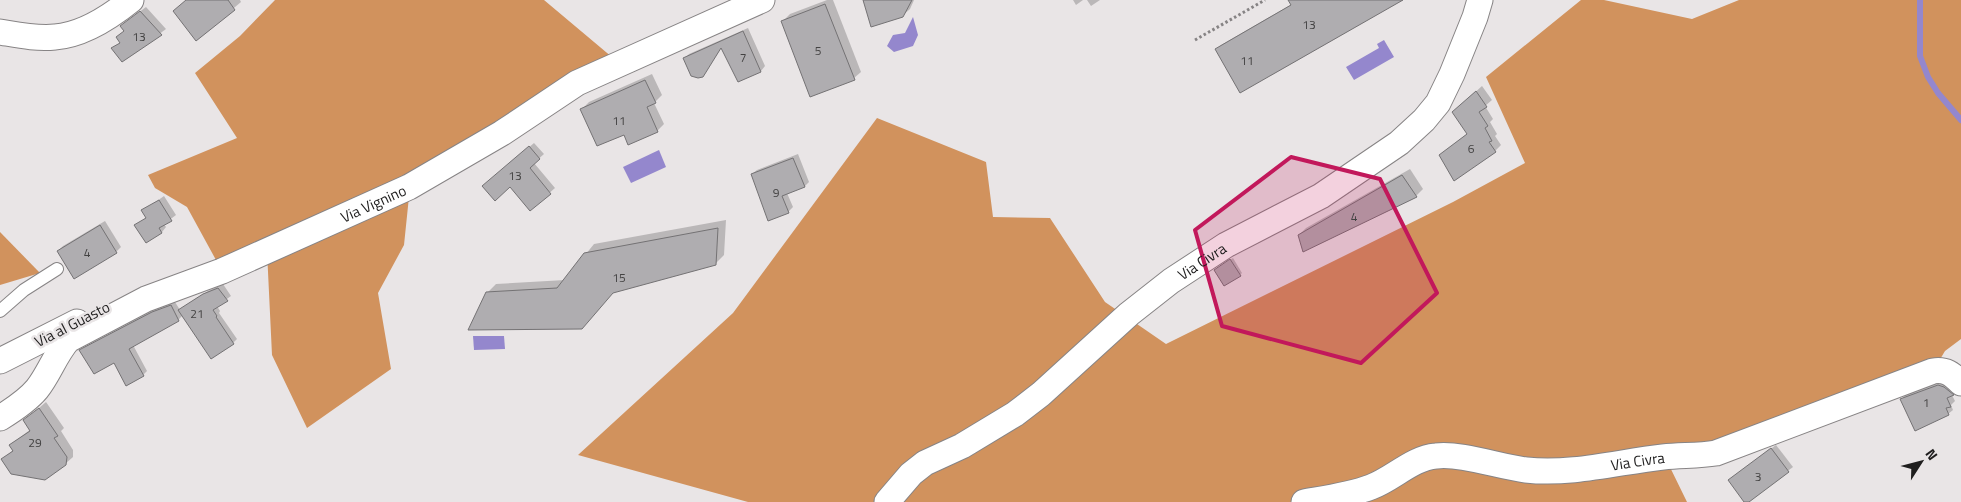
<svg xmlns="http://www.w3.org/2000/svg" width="1961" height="502" font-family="'Titillium Web',sans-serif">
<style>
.forest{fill:#d1925d}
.water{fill:#9487cd}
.shadow{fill:#0003}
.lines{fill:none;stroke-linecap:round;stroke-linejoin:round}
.stream{stroke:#9487cd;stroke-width:6}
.building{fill:#afadb0;stroke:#747274}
.service-casing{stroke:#878485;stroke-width:14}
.minor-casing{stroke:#878485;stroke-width:27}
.path{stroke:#868384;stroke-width:3;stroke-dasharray:2.5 2.5;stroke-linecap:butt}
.service{stroke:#fff;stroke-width:12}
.minor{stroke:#fff;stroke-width:25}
.marked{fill:#c2185b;fill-opacity:0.2;stroke:#c2185b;stroke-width:4;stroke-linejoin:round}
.labels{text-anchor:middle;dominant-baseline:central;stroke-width:5;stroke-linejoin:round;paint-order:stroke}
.number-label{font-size:12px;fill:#434242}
.street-label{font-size:15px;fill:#1f1e1e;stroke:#e9e5e6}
</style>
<rect width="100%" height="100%" fill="#e9e5e6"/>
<g class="forest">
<polygon points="275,0 544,0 619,63 410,187 404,245 378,293 391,369 307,428 272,355 267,251 222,271 187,207 155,188 148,175 237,138 195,73 240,36"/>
<polygon points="1581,0 1604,0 1692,19 1739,0 1961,0 1961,339 1945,351 1933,371 1665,457 1687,502 748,502 578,455 733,313 877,118 986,162 993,217 1050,218 1105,302 1166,344 1453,202 1525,163 1486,77"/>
<polygon points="0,232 40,273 0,285"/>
</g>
<g class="water">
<polygon points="913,17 918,35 913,46 894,52 887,46 893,35 905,33"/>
<polygon points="1384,40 1394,57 1354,80 1346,67 1379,48 1377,44"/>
<polygon points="659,150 666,167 631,183 623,167"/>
<polygon points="473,336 504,336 505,349 474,350"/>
</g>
<g class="shadow">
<polygon points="187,0 240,0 241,2 197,39"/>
<polygon points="827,0 833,0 861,72 854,78 783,21 790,14"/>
<polygon points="864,0 914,0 910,9 902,16"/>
<polygon points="1073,0 1083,0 1076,5"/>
<polygon points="1087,0 1100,0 1091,6"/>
<polygon points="1299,0 1401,0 1217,49 1221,45"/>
<polygon points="146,7 166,29 123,61 113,48 121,42 125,31 126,22"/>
<polygon points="748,28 765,66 761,71 722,47 702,76 685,58 689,54"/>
<polygon points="652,74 662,95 654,103 664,124 657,131 624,133 582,109 589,102"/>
<polygon points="1482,86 1492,100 1485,106 1493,119 1490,122 1497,134 1495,136 1501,145 1495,151 1440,155 1468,133 1460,106"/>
<polygon points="534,143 544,154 534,163 555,188 530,210 511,186 488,182"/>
<polygon points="798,154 809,182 805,186 787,193 793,207 788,212 752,174 757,170"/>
<polygon points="1410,169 1423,189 1416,196 1299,235 1306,228"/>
<polygon points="164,196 176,215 164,224 166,227 162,232 146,241 136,225 147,217 143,211"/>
<polygon points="726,220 724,255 715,264 614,291 487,293 496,284 565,280 594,244"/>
<polygon points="105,221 121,247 116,252 74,277 58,251 63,246"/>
<polygon points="1233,258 1242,273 1240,275 1217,268"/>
<polygon points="223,284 231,296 217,306 220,311 219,313 237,339 233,343 183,315 178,320 133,345 147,371 143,375 114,362 81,351 85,347 157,308 175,302 180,310 208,291"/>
<polygon points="1943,381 1958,390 1952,395 1955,401 1951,405 1953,410 1948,414 1902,399 1906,394"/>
<polygon points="46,402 64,428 61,431 73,450 73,457 65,464 3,459 13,450 10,445 31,429 25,420"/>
<polygon points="1776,445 1793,467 1746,502 1734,476"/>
</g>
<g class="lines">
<polyline class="stream" points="1920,0 1920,56 1928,77 1938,93 1961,120"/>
</g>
<g class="building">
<polygon points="186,0 228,0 235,10 196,41 173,11"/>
<polygon points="863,0 912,0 903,17 871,27"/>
<polygon points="1288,0 1403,0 1240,93 1215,49 1291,5"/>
<polygon points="825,4 855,80 810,97 781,21"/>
<polygon points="140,11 162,35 122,62 111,48 120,43 116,37 124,31 120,26"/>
<polygon points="743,31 761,72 738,82 721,48 703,77 698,78 691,76 683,58"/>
<polygon points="645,80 656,103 647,107 658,132 628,145 624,135 597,146 580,109"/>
<polygon points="1476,91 1487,107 1479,112 1488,126 1485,128 1492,141 1489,142 1496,152 1454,181 1439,155 1467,134 1452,112"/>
<polygon points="529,146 540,159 530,168 551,194 530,211 510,187 495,201 482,186"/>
<polygon points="793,158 805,187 782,196 789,213 768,221 751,174"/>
<polygon points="1402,175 1417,197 1303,252 1298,235"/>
<polygon points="159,200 172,221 159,228 162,233 146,243 134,225 146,218 141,210"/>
<polygon points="100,225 117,253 74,279 57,251"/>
<polygon points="718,228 716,265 613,293 582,329 468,330 486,292 557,288 584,253"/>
<polygon points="1230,259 1241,276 1224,286 1214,270"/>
<polygon points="218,288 228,301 213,310 217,316 216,317 234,344 211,359 178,310 203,294"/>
<polygon points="171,305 179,321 129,349 144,376 126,386 114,363 94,374 79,350 152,312"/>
<polygon points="1938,385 1944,387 1954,395 1947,398 1951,407 1946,408 1949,415 1915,431 1900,399"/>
<polygon points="39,408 58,436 54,438 67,457 66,465 45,480 11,474 1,459 13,451 9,445 30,431 23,420"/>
<polygon points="1771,448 1789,472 1749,502 1744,502 1728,480"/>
</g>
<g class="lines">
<defs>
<polyline id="service" points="0,311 24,290 57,269"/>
<g id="minor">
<path d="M 0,32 C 18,35 36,39 55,37 C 82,35 110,17 131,0"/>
<polyline points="0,361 77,322"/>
<path id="s1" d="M 0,418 C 13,410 27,401 37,389 C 49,374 55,355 68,340 L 146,299 L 222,271 L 409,187 L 502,133 L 577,83 L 762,0"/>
<path id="s2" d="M 887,502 L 911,474 L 925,463 L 962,446 L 1015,414 L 1041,394 L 1129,314 L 1171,281 L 1226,245 L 1321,196 L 1399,143 L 1424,120 L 1438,103 L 1452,74 L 1475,17 L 1480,0"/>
<path id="s3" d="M 1304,502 C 1327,498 1350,495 1371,487 C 1393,479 1412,458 1436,456 C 1462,453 1500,467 1526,470 C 1572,475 1618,462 1663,457 C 1681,455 1698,456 1716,453 L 1933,371 C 1946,369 1952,374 1961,383"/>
</g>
</defs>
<use href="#service" class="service-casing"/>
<use href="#minor" class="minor-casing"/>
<polyline class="path" points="1195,40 1265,0"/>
<use href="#service" class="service"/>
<use href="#minor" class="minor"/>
</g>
<path class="marked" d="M 1291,157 L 1380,179 L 1437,293 L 1361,363 L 1222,326 L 1195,230 Z"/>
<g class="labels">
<g class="number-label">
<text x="1309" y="24">13</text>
<text x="139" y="36">13</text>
<text x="818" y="50">5</text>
<text x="743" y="57">7</text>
<text x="1247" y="60">11</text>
<text x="619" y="120">11</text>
<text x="1471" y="148">6</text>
<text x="515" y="175">13</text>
<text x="776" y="192">9</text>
<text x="1354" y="216">4</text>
<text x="87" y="252">4</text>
<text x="619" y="277">15</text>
<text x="197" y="313">21</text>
<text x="1926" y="402">1</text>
<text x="35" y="442">29</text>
<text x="1758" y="476">3</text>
</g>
<g class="street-label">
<text stroke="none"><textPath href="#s1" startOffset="440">Via Vignino</textPath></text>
<text stroke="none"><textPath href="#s2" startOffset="399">Via Civra</textPath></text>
<text transform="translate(72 324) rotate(-27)">Via al Guasto</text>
<text stroke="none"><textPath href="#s3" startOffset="345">Via Civra</textPath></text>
</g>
</g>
<g transform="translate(1921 462) rotate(54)" stroke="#e9e5e6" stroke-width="4" paint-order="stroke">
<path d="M0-4L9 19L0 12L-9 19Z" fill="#1f1e1e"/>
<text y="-8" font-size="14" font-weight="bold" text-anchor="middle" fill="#1f1e1e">N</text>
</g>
</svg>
